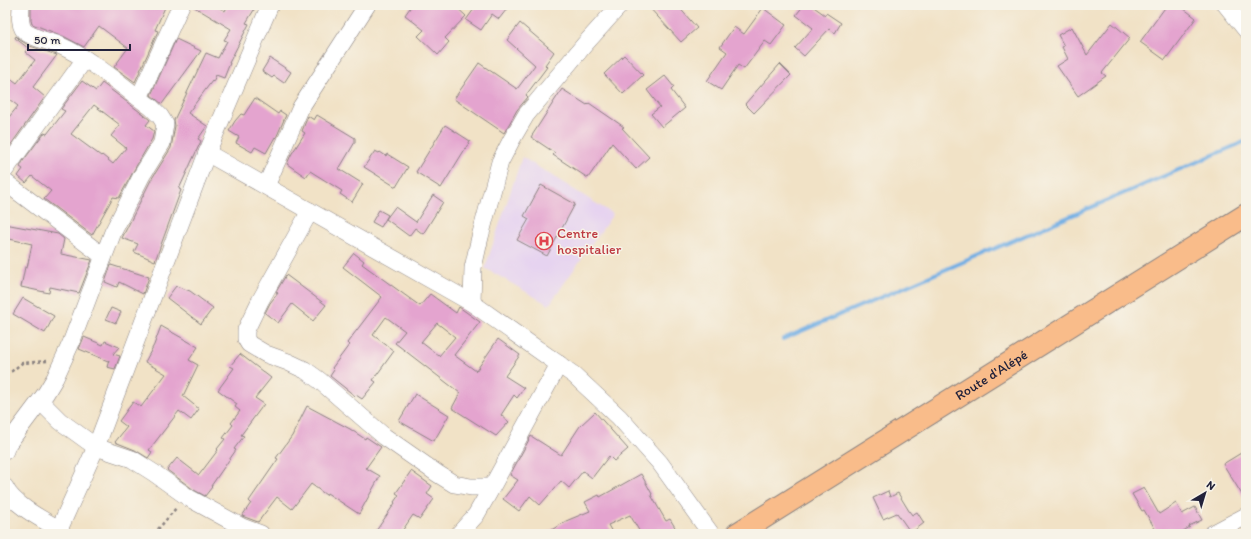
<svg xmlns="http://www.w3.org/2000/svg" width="1251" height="539" font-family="Itim,sans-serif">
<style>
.built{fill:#e6d3f0}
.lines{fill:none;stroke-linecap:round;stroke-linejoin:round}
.stream{stroke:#72afe4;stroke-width:4}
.building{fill:#e4a4cf;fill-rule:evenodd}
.minor-casing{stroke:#8a8280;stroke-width:18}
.major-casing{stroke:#8a8280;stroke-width:24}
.path{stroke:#8a8280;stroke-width:2.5;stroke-dasharray:3 3;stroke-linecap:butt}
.minor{stroke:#fff;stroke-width:17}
.major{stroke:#f9bc8a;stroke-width:22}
.labels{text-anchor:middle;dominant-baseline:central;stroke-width:3;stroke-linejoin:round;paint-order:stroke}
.health-label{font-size:14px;fill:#be3a42;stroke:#f7f3e8;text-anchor:start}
.street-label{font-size:14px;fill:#22223b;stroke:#f7f3e8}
</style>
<rect width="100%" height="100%" fill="#f7f3e8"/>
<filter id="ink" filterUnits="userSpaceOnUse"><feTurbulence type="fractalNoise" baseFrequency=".025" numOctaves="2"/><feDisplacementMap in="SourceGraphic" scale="8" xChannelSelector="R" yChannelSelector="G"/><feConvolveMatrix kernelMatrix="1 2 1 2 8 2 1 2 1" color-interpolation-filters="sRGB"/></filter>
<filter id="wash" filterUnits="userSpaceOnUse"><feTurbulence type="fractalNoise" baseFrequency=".012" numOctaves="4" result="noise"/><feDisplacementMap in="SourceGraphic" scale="16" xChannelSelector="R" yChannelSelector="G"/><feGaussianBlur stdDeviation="0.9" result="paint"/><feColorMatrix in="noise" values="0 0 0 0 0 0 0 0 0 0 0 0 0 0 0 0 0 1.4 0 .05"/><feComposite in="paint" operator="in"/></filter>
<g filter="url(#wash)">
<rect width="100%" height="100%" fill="#f1e2c6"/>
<polygon class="built" points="522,157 613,214 549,305 485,268"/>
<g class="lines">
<polyline class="stream" points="783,339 1246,141"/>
</g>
<g id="blocks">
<g class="building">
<polygon points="31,5 166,5 155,30 158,31 135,82 114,67 128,48 99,26 84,47 63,36 32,24 31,20"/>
<polygon points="191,5 215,5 225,11 228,5 257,5 246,23 249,24 229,63 230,63 224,78 216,75 213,82 212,81 188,113 207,126 198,139 201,141 179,189 181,190 155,261 134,252 138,244 122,238 151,180 171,148 175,126 174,120 206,53 218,58 227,41 224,40 231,29"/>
<polygon points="412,5 454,5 466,16 445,38 449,42 438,55 418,36 424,30 405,15"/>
<polygon points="477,5 510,5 499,19 492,14 481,30 466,20"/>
<polygon points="647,5 677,5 697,28 681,42"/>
<polygon points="804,5 811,5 825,15 826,13 841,23 835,33 829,29 804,56 795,48 813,28 796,15"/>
<polygon points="1167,5 1179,5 1196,18 1165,60 1140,42"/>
<polygon points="763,8 786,25 771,45 765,41 744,69 738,65 721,90 707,81 727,52 720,47 734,27 744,34"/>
<polygon points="520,23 554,52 545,65 547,67 526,95 528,97 517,110 504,133 454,99 479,63 517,89 535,65 507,40"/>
<polygon points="1112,23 1130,38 1102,73 1106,76 1078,96 1057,66 1068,59 1062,47 1064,46 1058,35 1072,27 1087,55"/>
<polygon points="16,36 20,40 30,46 57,55 33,87 45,97 7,150 5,148 5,122 18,106 5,96 5,74 17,83 35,60 25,52 28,48 15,38"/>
<polygon points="176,39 201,51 162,104 151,95"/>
<polygon points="624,55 643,75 623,94 604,74"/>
<polygon points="270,58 291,72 284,83 274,76 272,78 262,71"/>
<polygon points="780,64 791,75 754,113 745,104"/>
<polygon points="665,76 674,87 671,90 685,108 662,127 651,114 660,107 647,90"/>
<path d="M 82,81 L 96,91 L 102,83 L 144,115 L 150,120 L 146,125 L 154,131 L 152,139 L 134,170 L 119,198 L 113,197 L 92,235 L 44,199 L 51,191 L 32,176 L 26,183 L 18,176 L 23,169 L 20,167 L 23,161 L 44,133 L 47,134 L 65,111 L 61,109 ZM 94,105 L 120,125 L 111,136 L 126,148 L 113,164 L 102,155 L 101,156 L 71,134 Z"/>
<polygon points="562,89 587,105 589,103 624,127 622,128 649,157 636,169 612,143 588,178 553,155 555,153 531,137"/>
<polygon points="255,98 278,114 280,111 286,115 276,138 275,137 266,153 255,147 252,152 236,143 239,137 229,131 235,121 241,114 244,115"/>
<polygon points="317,115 355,138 355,142 339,169 363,184 352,202 340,194 342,191 310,171 306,177 287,164 291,155 305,133 302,131 308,116 314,120"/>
<polygon points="445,125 470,141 441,188 416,172"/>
<polygon points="375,151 379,153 380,152 386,156 387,154 408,167 396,187 364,167"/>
<polygon points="541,185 575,204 547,256 517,240 529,219 524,216"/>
<polygon points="433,195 443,202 423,234 415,228 409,236 386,219 395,207 416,222"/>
<polygon points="379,210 388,215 381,227 372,222"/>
<polygon points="5,224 58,234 64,239 61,254 92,260 79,293 50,287 49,293 21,287 25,267 27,268 32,244 5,238"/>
<path d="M 354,253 L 364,261 L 362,264 L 420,306 L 430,294 L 456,313 L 459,307 L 480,322 L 454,355 L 476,371 L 498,339 L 520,355 L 505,376 L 524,388 L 517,398 L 514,395 L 501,415 L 509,422 L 496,436 L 452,408 L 460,393 L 395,343 L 405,331 L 386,317 L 373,335 L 394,351 L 373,380 L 376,382 L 362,399 L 356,395 L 355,396 L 330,376 L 334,370 L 332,368 L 349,345 L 347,343 L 382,297 L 343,267 ZM 437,323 L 455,337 L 439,356 L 421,342 Z"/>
<polygon points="111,265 149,277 143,294 119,282 117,287 105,282"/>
<polygon points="286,275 326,305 313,321 292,304 278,323 265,313 270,303 278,293 276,292"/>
<polygon points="176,286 190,291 213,308 201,324 167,298"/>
<polygon points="23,298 54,316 45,333 13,314"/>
<polygon points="111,308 121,312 116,323 106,319"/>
<polygon points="161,326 198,347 189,360 198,365 183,396 199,409 191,420 179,411 149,450 152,452 148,458 135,450 115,442 127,427 119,421 133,402 141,407 166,374 145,362 154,345"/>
<polygon points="84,337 103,345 105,341 119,347 113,354 120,356 115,369 107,367 109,360 108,361 79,349"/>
<polygon points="240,354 271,378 255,398 264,404 241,435 244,436 234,449 236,450 211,486 212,487 205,496 194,490 167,470 177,458 199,475 218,450 217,449 225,439 223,438 233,425 231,423 240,411 235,407 237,404 218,390 234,368 230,366"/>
<polygon points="415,394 449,415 434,441 399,421"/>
<polygon points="307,406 350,429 365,439 366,437 381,447 366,468 380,476 359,514 327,493 326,495 311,484 292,509 277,497 258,522 242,516 251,503 249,501 278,459 276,458 292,436"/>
<polygon points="595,412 628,449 614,461 609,456 592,478 583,471 569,488 561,481 540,505 530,496 519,511 503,499 518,480 510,475 531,436 561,455 580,426"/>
<polygon points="1246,450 1246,501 1223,464"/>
<polygon points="411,471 432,486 427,494 434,499 420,519 413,515 400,534 374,534 395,503 394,502 399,495 396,493"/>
<polygon points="641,474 652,494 651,495 666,521 670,519 676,529 668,534 641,534 630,515 608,525 613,534 545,534 566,521 590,511 585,502 599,495 600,497"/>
<polygon points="1144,488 1159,514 1176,503 1182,514 1195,507 1202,520 1189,526 1190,527 1178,534 1158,534 1144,510 1142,511 1132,494"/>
<polygon points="888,491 890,497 898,493 909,511 912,515 917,512 924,523 911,533 897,513 883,519 873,498"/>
</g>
</g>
</g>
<g filter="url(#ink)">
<use href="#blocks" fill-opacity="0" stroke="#8a8280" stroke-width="1"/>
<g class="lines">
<defs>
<g id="minor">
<polyline points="1226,5 1246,30"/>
<polyline points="139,98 181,5"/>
<polyline points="207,153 472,303 574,375 619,417 660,463 711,534"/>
<polyline points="5,170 85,59"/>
<polyline points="5,182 103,256"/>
<polyline points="266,186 301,107 367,5"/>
<polyline points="310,211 260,301 246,330 246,339 249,344 266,354 288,362 305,370 319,380 385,437 438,474 454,484 471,487 491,487"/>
<polyline points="472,303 473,268 480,237 500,162 512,139 526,115 585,44 620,5"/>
<polyline points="40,401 60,421 96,447 132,459 154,473 189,498 242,527 261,534"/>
<path d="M 5,451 L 7,445 L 46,393 L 55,378 L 71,343 L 113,232 L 142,175 L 162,143 L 165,124 L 160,116 L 151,107 C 122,86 93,60 59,45 C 50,41 29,38 23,29 C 19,22 21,13 21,5"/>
<path d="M 5,487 C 12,504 43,520 59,529"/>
<polyline points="57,534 96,447 207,153 270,5"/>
<polyline points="459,534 476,515 488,494 559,364"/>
<polyline points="1212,534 1246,516"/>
</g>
<g id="major">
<path id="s1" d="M 737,534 L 1246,215"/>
</g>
</defs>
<use href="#minor" class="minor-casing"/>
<use href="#major" class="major-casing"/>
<g class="path">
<polyline points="5,372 12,371 22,363 48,361"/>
<polyline points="154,534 177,507"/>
</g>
<use href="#minor" class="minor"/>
<use href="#major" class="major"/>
</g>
</g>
<defs>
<symbol id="hospital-ring" viewBox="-11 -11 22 22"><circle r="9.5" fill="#f7f3e8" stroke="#e0444e" stroke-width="1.5"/><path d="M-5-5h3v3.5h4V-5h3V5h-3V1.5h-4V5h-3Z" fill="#e0444e"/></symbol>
</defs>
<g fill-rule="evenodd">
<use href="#hospital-ring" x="534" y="231" width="20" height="20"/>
</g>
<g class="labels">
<g class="health-label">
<text x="557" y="233">Centre<tspan x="557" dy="16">hospitalier</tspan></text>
</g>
<g class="street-label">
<text stroke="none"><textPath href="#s1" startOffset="300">Route d'Alépé</textPath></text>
</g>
</g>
<rect width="1251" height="539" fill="none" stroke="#f7f3e8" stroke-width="20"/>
<g transform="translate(1205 493) rotate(38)" stroke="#f7f3e8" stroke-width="3" paint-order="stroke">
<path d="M0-3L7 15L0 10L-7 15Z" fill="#22223b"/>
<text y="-6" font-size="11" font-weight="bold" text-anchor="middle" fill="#22223b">N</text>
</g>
<path d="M28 44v6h102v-6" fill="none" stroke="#22223b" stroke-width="2"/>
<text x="34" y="44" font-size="12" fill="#22223b" stroke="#f7f3e8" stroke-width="3" paint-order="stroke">50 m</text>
</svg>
